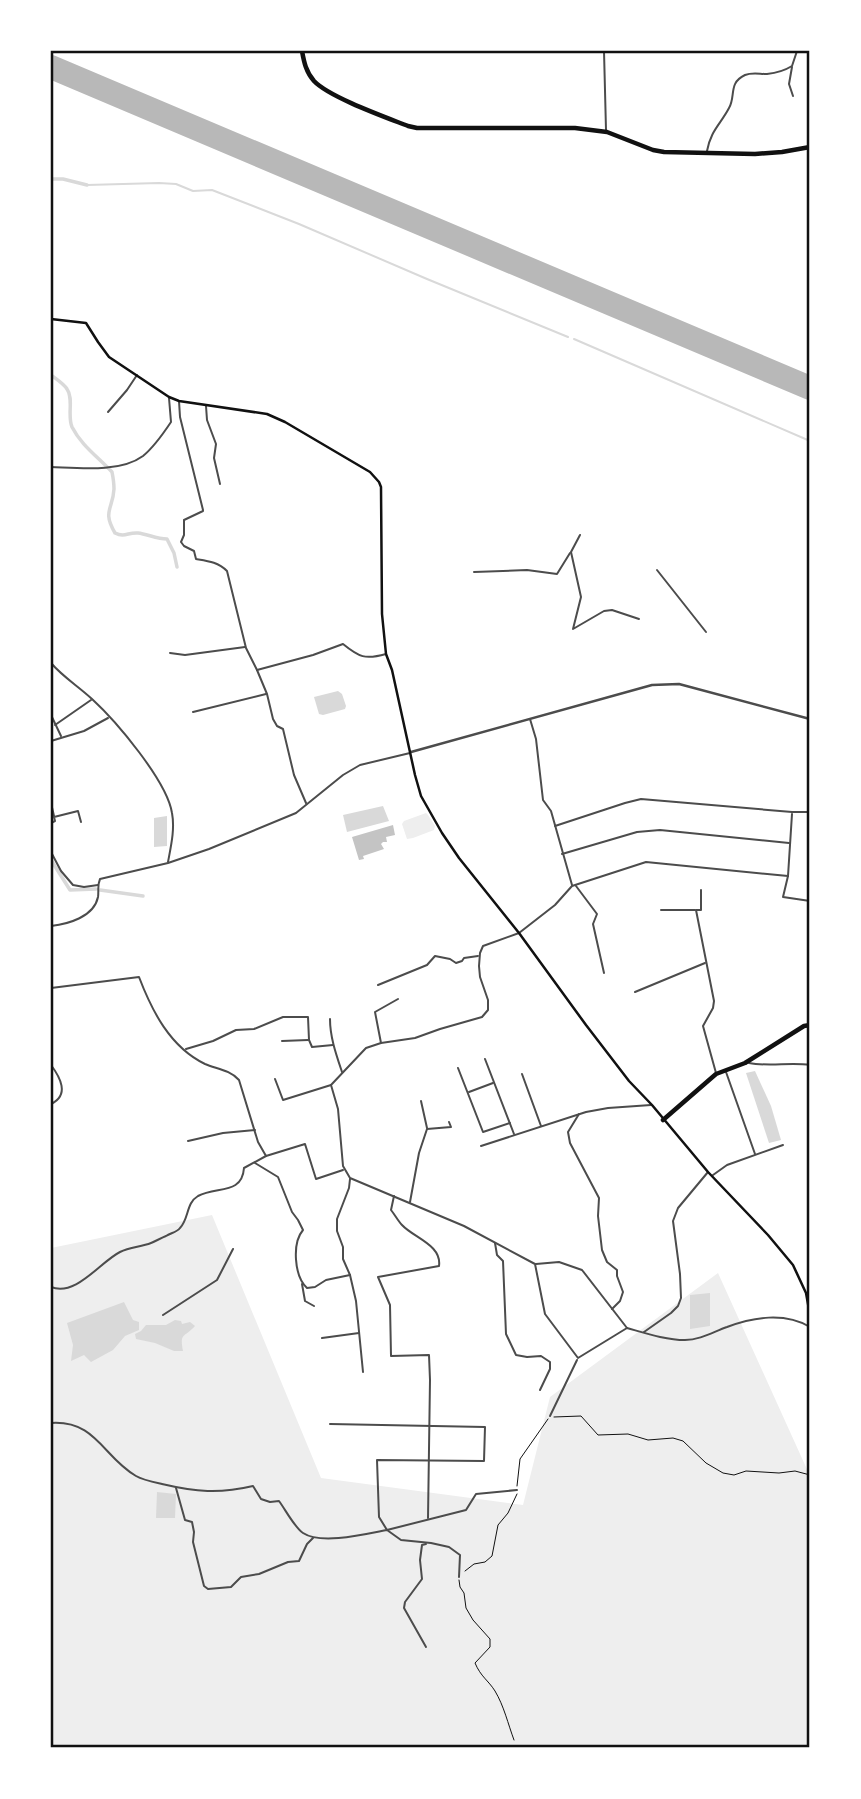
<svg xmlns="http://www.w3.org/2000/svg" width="861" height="1799" font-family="'Public Sans',sans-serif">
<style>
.green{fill:#eee}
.water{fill:#d9d9d9}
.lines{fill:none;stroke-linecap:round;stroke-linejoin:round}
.stream{stroke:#d9d9d9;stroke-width:2}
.canal{stroke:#d9d9d9;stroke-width:3.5}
.runway{stroke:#b8b8b8;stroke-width:24}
.building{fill:#c4c4c4}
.path{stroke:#111;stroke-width:1}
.minor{stroke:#4c4c4c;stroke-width:2}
.tertiary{stroke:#4c4c4c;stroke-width:2.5}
.secondary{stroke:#111;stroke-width:2.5}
.trunk{stroke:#111;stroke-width:4.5}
.neatline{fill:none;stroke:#111;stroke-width:2.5}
</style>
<rect width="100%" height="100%" fill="#fff"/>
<g class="green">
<polygon points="426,813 428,815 435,826 434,830 413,838 407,839 402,824 404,821"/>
<polygon points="212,1215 321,1478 523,1505 550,1397 718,1273 810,1476 810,1748 51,1748 51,1248"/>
</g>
<g class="water">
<polygon points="338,691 342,694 346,706 345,709 323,715 319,714 314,697"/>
<polygon points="383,806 389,821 347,832 343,815"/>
<polygon points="167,816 167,846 154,847 154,818"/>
<polygon points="755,1071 771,1106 781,1140 769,1143 746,1073"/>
<polygon points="710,1293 710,1326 690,1329 690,1295"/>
<polygon points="124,1302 133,1320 139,1322 139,1330 125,1336 113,1350 91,1362 84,1355 71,1361 73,1345 67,1323"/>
<path d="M 175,1320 L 181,1321 L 182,1324 L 190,1322 L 195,1326 C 183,1339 180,1332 183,1351 L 174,1351 L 155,1343 L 136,1339 L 135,1334 L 141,1331 L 146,1325 L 166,1325 Z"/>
<polygon points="157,1492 176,1494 175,1518 156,1518"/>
</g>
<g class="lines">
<g class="stream">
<polyline points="87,185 159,183 176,184 193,191 212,190 299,224 427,279 568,337"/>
<polyline points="574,339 810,441"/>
</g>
<g class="canal">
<polyline points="51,179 63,179 87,185"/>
<path d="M 51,375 C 55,378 64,384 67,389 C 74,399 67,415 72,427 C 81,445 98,457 112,472 C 113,477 114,483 114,489 C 113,509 102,511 115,533 C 125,538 128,532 138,533 C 147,534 157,539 167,539 L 174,553 L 177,567"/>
<polyline points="51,860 70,890 96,889"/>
<polyline points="100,890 143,896"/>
</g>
<polyline class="runway" points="51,67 810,388"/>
</g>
<polygon class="building" points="393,825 395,835 386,837 387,842 383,842 381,844 384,849 363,856 364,859 359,860 352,837"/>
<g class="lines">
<g class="path">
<polyline points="554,1417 581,1416 598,1435 628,1434 648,1440 673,1438 683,1441 706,1463 723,1473 734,1475 746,1471 779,1473 795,1471 810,1475"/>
<polyline points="517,1486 520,1459 548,1419"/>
<polyline points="465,1571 474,1564 485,1562 492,1556 498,1525 508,1513 517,1494"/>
<path d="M 459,1580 L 460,1587 L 464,1593 L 466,1608 L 473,1620 L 490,1639 L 490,1647 L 475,1663 C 481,1677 488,1680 495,1691 C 504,1706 508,1724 514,1740"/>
</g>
<g class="minor">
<polyline points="604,51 606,130"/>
<polyline points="792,67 789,84 793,96"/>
<path d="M 707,151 C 711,130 720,125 729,108 C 736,96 728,83 745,75 C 752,72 759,74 767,74 C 776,73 784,71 792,66 L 797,51"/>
<path d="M 179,401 L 180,417 L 203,510 L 203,511 L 184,520 L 184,535 L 181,542 L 184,546 L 194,551 L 196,559 C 208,561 218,562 227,571 L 246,648 L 257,670"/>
<polyline points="206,406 207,420 216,444 214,458 220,484"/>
<polyline points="108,412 127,390 137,375"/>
<path d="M 51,467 C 78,468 120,473 143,456 C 154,447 163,434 171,422 L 169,398"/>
<polyline points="580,535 571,552 581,597 573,629 604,611 612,610 639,619"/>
<polyline points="657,570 706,632"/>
<polyline points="474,572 527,570 557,574 570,553"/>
<polyline points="170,653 185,655 245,647"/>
<path d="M 51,663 C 63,677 78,686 92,699 C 116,721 167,781 172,813 C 175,829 171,846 168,862"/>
<polyline points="193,712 266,694"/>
<polyline points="51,715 61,736"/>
<polyline points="530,719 536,739 543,800 551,811 572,885"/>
<polyline points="55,725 91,700"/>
<polyline points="51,741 84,731 108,718"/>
<polyline points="51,803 54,816"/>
<path d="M 306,803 L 294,775 L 283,729 L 277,726 L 273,719 L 267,694 L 257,670 L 313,655 L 343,644 C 359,657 365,660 386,654"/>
<polyline points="792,814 788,876 783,897 810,901"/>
<polyline points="51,823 55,821 54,817 78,811 81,822"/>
<polyline points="555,826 625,803 641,799 792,812 810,812"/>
<polyline points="51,852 61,871 73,885 84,887 98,885"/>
<polyline points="562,854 637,832 660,830 789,843"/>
<path d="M 788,876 L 646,862 L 572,886 L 555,905 L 519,933 L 483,946 L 480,953 L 479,966 L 480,977 L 488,1000 L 488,1010 L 482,1017 L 440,1029 L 415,1038 L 381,1043 L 366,1048 L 331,1085 L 338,1109 L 343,1166 L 350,1178 L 464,1226 L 535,1264 L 545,1314 L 578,1358 L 627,1328 C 645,1333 666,1340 685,1340 C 700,1340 713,1332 727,1327 C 753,1317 785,1312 810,1327"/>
<polyline points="576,886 597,914 593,924 604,973"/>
<polyline points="701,890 701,910 696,910 714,1001 713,1008 703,1026 716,1073"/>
<polyline points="661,910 695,910"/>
<path d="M 51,926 C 68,924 94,917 98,897 C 99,890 97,886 100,879 L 168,863 L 209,849 L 296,813 L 343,775 L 360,765 L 410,753"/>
<polyline points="51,976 52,986"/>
<polyline points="378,985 427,965 435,956 450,959 456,963 462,961 464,958 478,956"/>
<path d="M 51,988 L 139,977 C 152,1011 170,1047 205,1064 C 217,1069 230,1070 239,1080 L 258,1142 L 266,1156 L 305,1144 L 316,1179 L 343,1170"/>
<polyline points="635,992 705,963"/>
<path d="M 330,1019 C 330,1037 336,1054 342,1072"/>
<polyline points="282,1041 308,1040"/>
<polyline points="381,1043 375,1012 398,999"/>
<polyline points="186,1049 213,1041 236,1030 254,1029 283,1017 308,1017 309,1040 312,1047 333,1045"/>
<polyline points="485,1059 514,1134"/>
<path d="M 749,1063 C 769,1067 790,1062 810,1065"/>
<path d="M 51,1065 C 60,1077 70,1095 51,1104"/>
<polyline points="458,1068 483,1132 510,1123"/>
<polyline points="726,1072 755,1154"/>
<polyline points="522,1074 541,1126"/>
<polyline points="275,1079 283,1100 331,1085"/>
<polyline points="469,1092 493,1083"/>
<polyline points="421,1101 427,1128"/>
<polyline points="579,1114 568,1132 570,1143 599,1198 598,1216 602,1250 607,1262 617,1270 617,1276 623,1292 620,1301 612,1309"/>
<polyline points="188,1141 223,1133 255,1130"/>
<polyline points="481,1146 586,1112 608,1108 651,1105"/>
<path d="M 255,1163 L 278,1177 L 292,1212 L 298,1220 L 303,1230 C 292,1243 294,1276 307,1288 L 315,1287 L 326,1280 L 350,1275"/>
<polyline points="713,1175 727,1165 783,1145"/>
<polyline points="350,1179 349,1188 337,1219 337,1231 343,1247 343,1259 350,1275 356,1301 363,1372"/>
<path d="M 394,1196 L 391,1210 C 395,1215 398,1221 402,1225 C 414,1238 442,1245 439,1266 L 378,1277 L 390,1305 L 391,1356 L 429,1355 L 430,1380 L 428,1518"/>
<polyline points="410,1202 419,1153 427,1129 451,1127 449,1122"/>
<polyline points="495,1243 497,1255 503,1261 506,1334 516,1355 527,1357 541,1356 550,1362 550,1369 540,1390"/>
<polyline points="536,1264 559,1262 582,1270 627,1328"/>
<polyline points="302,1284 305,1301 314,1306"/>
<path d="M 51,1287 C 76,1297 100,1262 120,1252 C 130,1247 141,1247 151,1243 C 156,1241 161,1238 166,1236 C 171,1233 177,1232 180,1228 C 189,1219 186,1203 198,1196 C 217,1186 242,1195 244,1168 L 266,1156"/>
<polyline points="163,1315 217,1280 233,1249"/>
<polyline points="644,1332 671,1313 678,1306 681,1298 680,1274 673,1221 678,1208 708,1172"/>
<polyline points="322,1338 359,1333"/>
<polyline points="550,1416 577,1360"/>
<path d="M 51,1423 C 96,1420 103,1457 136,1476 C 143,1480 153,1482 162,1484 C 196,1492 219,1494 253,1486 L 261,1499 L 270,1502 L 279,1501 C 285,1509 295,1528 303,1533 C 321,1545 366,1534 387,1530 L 401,1540 L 431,1543 L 449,1547 L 460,1555 L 459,1577"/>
<polyline points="330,1424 485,1427 484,1461 377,1460 379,1517 387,1530 466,1510 476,1494 517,1490"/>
<polyline points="176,1488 185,1520 192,1522 194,1532 193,1542 204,1586 208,1589 231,1587 241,1577 259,1574 288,1562 299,1561 307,1544 313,1538"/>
<polyline points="426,1544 422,1545 420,1560 422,1579 405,1602 404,1608 426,1647"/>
</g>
<polyline class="tertiary" points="411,752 652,685 679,684 810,719"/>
<polyline class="secondary" points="51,319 86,323 98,342 109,357 169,397 179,401 267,414 285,422 370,472 379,482 381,487 382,614 386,654 392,670 415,775 421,796 442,833 459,858 519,933 586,1025 629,1081 652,1105 708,1172 768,1235 793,1265 806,1293 810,1315"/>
<g class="trunk">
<path d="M 302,51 C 304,62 306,72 314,81 C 329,97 385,117 408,126 L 417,128 L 575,128 L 607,132 L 653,150 L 664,152 L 755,154 L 782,152 L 810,147"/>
<polyline points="663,1120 716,1074 745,1063 804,1026 810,1025"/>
</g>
</g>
<rect width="861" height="1799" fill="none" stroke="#ffffff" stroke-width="105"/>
<rect x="52" y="52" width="756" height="1694" class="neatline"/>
</svg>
